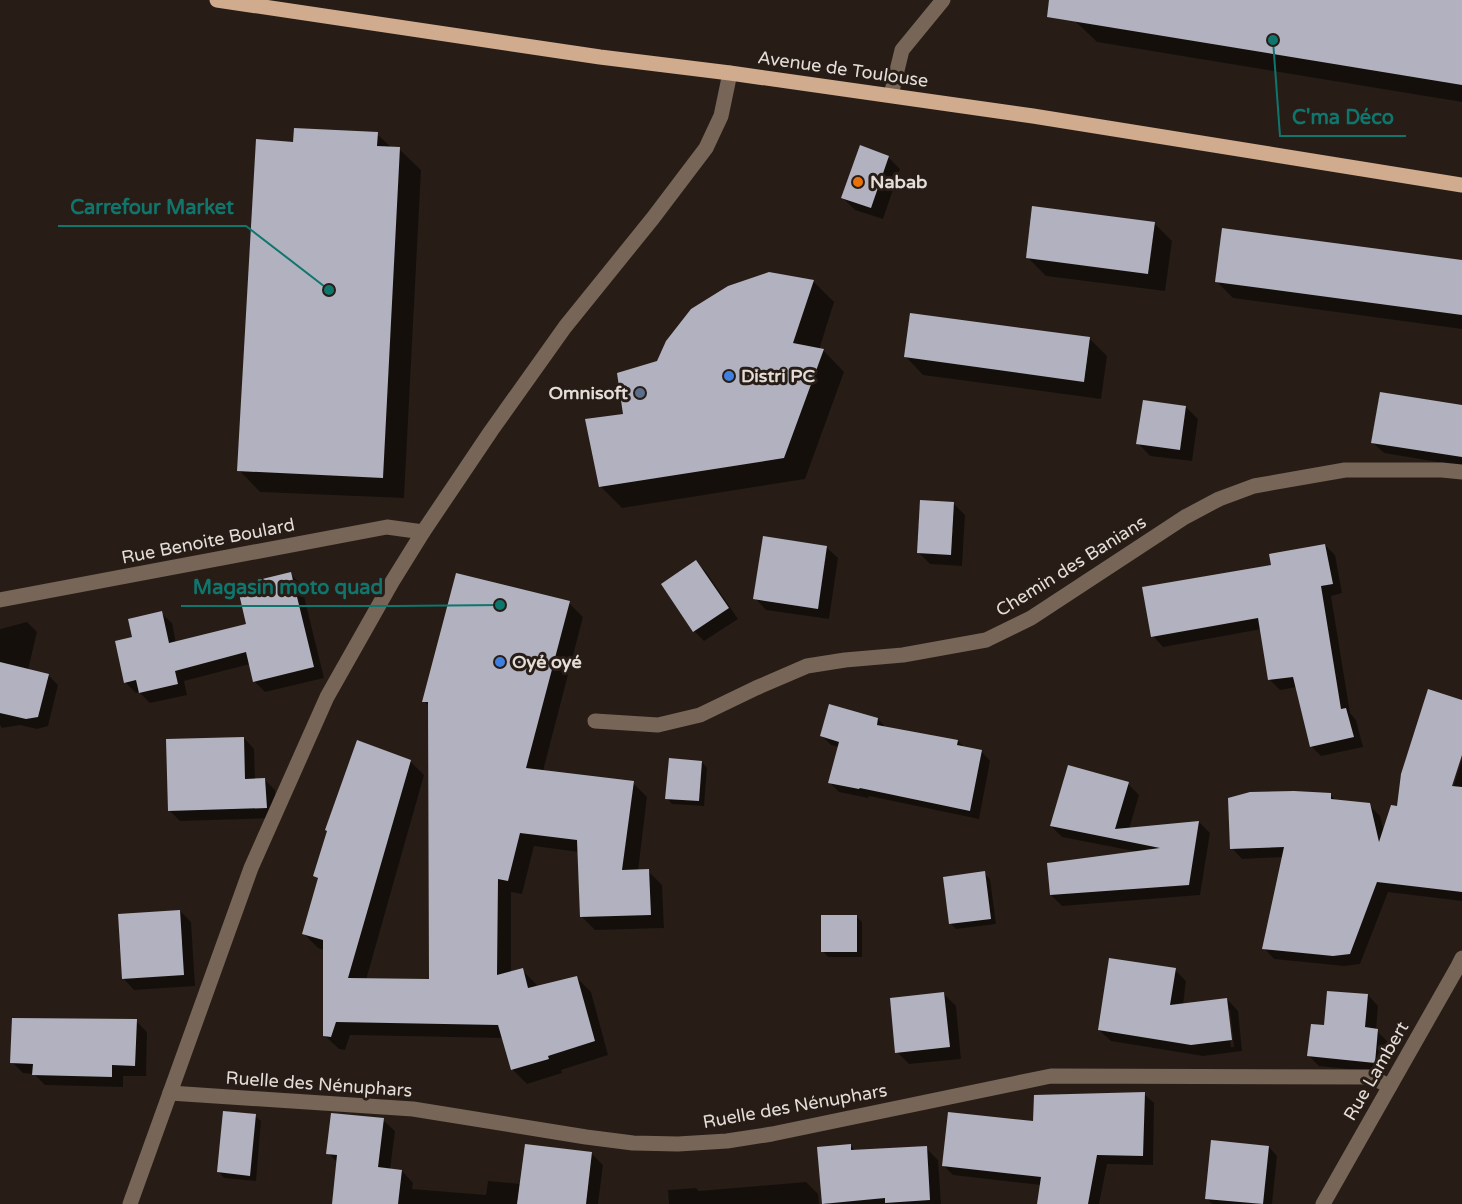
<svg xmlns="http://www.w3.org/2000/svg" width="1462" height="1204" font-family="'Varela Round',sans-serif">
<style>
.shadow{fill:#0007;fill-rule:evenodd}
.building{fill:#b1b1bf}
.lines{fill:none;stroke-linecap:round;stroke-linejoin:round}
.minor{stroke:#776557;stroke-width:15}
.major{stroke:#d0ab8e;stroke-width:15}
.food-dot{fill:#e8710a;stroke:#271d16;stroke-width:2}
.shop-dot{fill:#3f7fe0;stroke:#271d16;stroke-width:2}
.service-dot{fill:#5c6f8a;stroke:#271d16;stroke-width:2}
.labels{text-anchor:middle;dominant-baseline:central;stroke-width:6;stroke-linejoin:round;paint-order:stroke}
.street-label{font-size:18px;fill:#e4ddd8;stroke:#271d16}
.poi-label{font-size:18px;font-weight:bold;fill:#e4ddd8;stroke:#271d16;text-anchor:start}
.leader{fill:none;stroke:#0f766e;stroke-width:2}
.callout-dot{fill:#0f766e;stroke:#271d16;stroke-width:2}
.callout-label{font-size:20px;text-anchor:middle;font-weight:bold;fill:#0f766e;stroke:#271d16;stroke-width:6;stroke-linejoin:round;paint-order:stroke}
</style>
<rect width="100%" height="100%" fill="#271d16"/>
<g class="shadow">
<polygon points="1079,0 1462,0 1462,102 1097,42 1075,21"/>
<polygon points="377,134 392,148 399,149 421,170 404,498 260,492 239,470 294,143"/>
<polygon points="888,157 900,169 883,219 855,210 843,198"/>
<polygon points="1154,223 1172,241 1165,291 1046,276 1028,258"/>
<polygon points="1462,262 1462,329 1233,298 1216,281"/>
<polygon points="813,281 834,302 819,350 823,350 844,372 805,479 622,508 600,486 625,415 658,362"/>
<polygon points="1089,338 1107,356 1101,399 923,375 906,357"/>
<polygon points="1186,407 1198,419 1192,461 1150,456 1138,443"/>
<polygon points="1462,407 1462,466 1384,453 1372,442"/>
<polygon points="953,503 965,515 962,566 930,564 918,552"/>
<polygon points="1325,545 1335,555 1342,593 1331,596 1350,713 1356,720 1363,747 1321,756 1311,746 1297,687 1280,690 1270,680 1262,629 1163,647 1153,636 1273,566"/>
<polygon points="826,547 838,558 829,619 766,610 755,598"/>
<polygon points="696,562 706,572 738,619 704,641 694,631"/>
<polygon points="290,574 301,584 324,678 265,692 254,681 250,664 184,681 187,695 150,703 139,692 136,693 125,682 134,638 161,613 172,623 176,643 248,625"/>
<polygon points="569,603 583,617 543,771 633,783 647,797 638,871 648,871 662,885 664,928 595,930 581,916 579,852 534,846 522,894 511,892 511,973 522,970 536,984 537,987 577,978 591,992 608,1055 561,1070 562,1073 527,1084 513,1070 503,1038 350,1035 345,1050 339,1049 324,1035 324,950 318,948 304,934 319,880 315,876 410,761 424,775 366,980 431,981 430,707 424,701"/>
<polygon points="27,622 37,632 28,670 48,675 58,685 48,726 37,729 20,725 2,728 0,725 0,629"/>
<polygon points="1462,702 1462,750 1448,793 1451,794 1462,759 1462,901 1388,892 1360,964 1344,966 1274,959 1264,948 1283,857 1242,859 1232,848 1331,795 1337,802 1369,805 1380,816 1384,832"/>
<polygon points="878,719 886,728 958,741 965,748 981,751 990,761 979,819 869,796 868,798 839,792 830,783 839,747 831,745 822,736"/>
<polygon points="244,738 254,749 255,780 265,780 275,790 277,818 180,821 169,810"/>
<polygon points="702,762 707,768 704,806 672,804 667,798"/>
<polygon points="1128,784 1139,795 1129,829 1199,822 1210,833 1200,895 1062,906 1051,895 1139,852 1062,837 1051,826"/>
<polygon points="984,873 990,879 996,924 956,929 950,923"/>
<polygon points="180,911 191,922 195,986 134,990 123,978"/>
<polygon points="856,916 862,922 862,957 828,957 823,951"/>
<path d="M 1175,970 L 1186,981 L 1183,1005 L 1227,999 L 1238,1011 L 1242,1051 L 1203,1056 L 1111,1041 L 1099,1030 ZM 1227,1010 L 1230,1010 L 1234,1047 L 1231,1047 Z"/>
<polygon points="944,994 956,1006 961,1059 909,1064 897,1052"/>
<polygon points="1368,995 1378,1006 1376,1030 1387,1041 1385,1073 1319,1066 1309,1056 1325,1027"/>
<polygon points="136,1021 147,1032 146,1076 123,1076 123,1087 45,1085 34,1074 23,1073 12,1062"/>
<polygon points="1144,1094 1154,1103 1153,1165 1107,1164 1099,1204 1038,1204 1041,1185 953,1175 943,1165 1034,1123"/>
<polygon points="255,1116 261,1121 256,1181 224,1178 219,1172"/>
<polygon points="383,1120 395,1131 390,1170 402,1171 413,1183 412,1189 486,1195 488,1181 521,1184 591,1153 603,1165 598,1204 334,1204 338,1163 328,1153"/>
<polygon points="850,1145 857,1152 926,1148 938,1160 941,1204 824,1204 823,1203"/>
<polygon points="1269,1147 1277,1156 1272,1204 1212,1204 1207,1198"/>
<polygon points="806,1182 818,1194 819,1204 669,1204 668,1190 696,1188 699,1191"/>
</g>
<g class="building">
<polygon points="1049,0 1462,0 1462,85 1047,17"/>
<polygon points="294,128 378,132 377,146 400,147 383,478 237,471 256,139 293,142"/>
<polygon points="860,145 889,156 871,208 841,198"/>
<polygon points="1032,206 1155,222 1148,274 1026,258"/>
<polygon points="1222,228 1462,260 1462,315 1215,282"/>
<polygon points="769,272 814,280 793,343 824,349 784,458 599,487 585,419 623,414 617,373 657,361 666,341 691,309 728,286"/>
<polygon points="910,313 1090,337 1084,382 904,357"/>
<polygon points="1380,392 1462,405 1462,457 1371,443"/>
<polygon points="1143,400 1186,406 1180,450 1136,444"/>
<polygon points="920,500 954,502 951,555 917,553"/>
<polygon points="763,536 827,546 818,609 753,599"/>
<polygon points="1325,544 1333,584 1321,586 1341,709 1346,708 1354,737 1310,747 1293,677 1268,680 1258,618 1151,637 1142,587 1271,565 1269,554"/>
<polygon points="696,560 729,608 693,632 661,584"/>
<polygon points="291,572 314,667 253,682 246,652 175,671 178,684 139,693 136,680 124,683 115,641 132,637 128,619 162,611 169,643 246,624 237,585"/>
<polygon points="456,573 570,601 526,768 634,781 622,870 649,869 651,915 580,917 577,840 520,833 508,881 498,879 497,975 523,968 528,988 577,976 595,1041 548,1056 549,1059 511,1070 498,1025 336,1022 331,1037 323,1036 323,940 302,934 318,878 313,876 327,831 325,830 357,740 411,760 348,978 429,979 428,702 422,702"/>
<polygon points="0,662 49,674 38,717 26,719 0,713"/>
<polygon points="1428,689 1462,700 1462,755 1452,786 1462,787 1462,892 1377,882 1350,954 1333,956 1262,949 1284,847 1230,849 1228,798 1250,792 1294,791 1331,793 1331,799 1370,803 1379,842 1391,805 1397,806 1401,774"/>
<polygon points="829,704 878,718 877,725 958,740 957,745 982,750 970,811 860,788 859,789 828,783 839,742 820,736"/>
<polygon points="244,737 245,779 265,778 267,808 168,811 166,739"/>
<polygon points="669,758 702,761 699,801 665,799"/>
<polygon points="1068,765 1129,782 1115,829 1199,821 1189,885 1050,895 1047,863 1160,848 1050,826"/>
<polygon points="985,871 991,919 949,924 943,877"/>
<polygon points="180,910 184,975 122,979 118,914"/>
<rect x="821" y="915" width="36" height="37"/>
<polygon points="1109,958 1176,968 1170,1005 1227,998 1232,1040 1191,1045 1098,1030"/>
<polygon points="1327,991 1368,994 1365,1027 1378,1029 1375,1063 1307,1056 1311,1024 1324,1025"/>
<polygon points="944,992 950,1047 895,1053 890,998"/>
<polygon points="12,1018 137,1019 135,1066 112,1065 112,1077 32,1075 33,1064 10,1063"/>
<polygon points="1145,1092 1143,1156 1097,1155 1088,1204 1037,1204 1041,1177 942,1166 948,1112 1033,1121 1034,1095"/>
<polygon points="223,1111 256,1114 250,1176 217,1172"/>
<polygon points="331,1113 384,1118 378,1167 402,1170 398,1204 332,1204 337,1155 326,1154"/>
<polygon points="1211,1140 1269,1146 1263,1204 1205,1199"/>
<polygon points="525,1144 592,1152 586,1204 517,1204"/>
<polygon points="851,1144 851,1150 927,1146 930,1200 885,1203 885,1198 822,1204 817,1147"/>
</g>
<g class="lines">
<g class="minor">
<polyline points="891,95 902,50 943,0"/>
<polyline points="0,600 387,527 423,532"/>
<polyline points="595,721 658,725 700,715 756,688 807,666 845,660 903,655 986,640 1031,618 1185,517 1219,499 1254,486 1345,470 1442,470 1462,472"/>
<polyline points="170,1093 413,1109 586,1137 633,1143 678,1144 727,1141 772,1134 1051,1076 1370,1077 1390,1086"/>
<polyline points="130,1204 251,868 327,697 392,582 423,532 491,431 565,327 653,218 706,148 721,116 730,73"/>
<polyline points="1323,1204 1457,968 1462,958"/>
</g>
<polyline class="major" points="217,0 600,57 730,73 1033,116 1462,185"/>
</g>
<circle class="food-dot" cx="858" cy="182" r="6"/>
<g class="shop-dot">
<circle cx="729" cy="376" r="6"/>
<circle cx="500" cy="662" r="6"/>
</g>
<circle class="service-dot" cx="640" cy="393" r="6"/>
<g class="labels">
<g class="street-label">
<text transform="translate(843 69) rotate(8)">Avenue de Toulouse</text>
<text transform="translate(208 541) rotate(-11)">Rue Benoite Boulard</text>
<text transform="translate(1071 566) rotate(-32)">Chemin des Banians</text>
<text transform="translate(1376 1071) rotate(-60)">Rue Lambert</text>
<text transform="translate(319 1084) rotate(4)">Ruelle des Nénuphars</text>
<text transform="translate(795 1106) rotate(-10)">Ruelle des Nénuphars</text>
</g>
<g class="poi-label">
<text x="870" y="182">Nabab</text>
<text x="741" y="376">Distri PC</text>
<text x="628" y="393" text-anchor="end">Omnisoft</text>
<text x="512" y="662">Oyé oyé</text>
</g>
</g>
<path class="leader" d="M1273 40L1280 136H1406M329 290L246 226H58M500 605L396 606H181"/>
<g class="callout-dot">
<circle cx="1273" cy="40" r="6"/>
<circle cx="329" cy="290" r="6"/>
<circle cx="500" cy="605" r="6"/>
</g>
<g class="callout-label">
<text x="1343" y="124">C'ma Déco</text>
<text x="152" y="214">Carrefour Market</text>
<text x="288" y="594">Magasin moto quad</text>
</g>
</svg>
